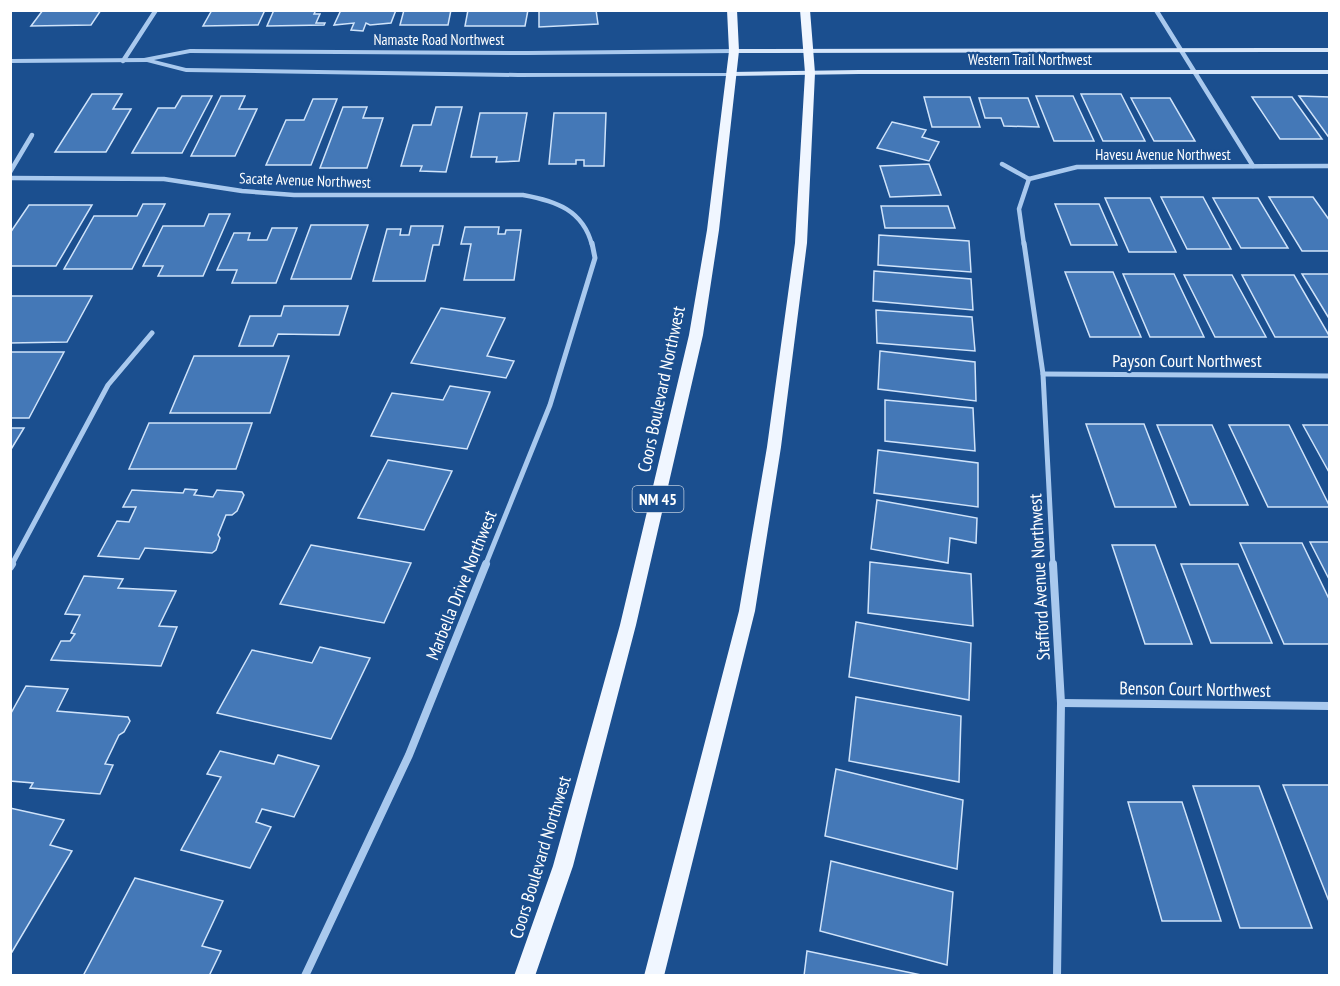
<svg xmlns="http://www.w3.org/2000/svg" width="1340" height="986" font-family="'PT Sans Narrow',sans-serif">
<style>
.building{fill:#4478b7;stroke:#cfe3fa;stroke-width:1.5}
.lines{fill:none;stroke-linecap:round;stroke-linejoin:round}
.minor-far2{stroke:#a9c9ee;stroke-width:4.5}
.minor-far1{stroke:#a9c9ee;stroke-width:5}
.minor{stroke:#a9c9ee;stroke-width:8}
.tertiary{fill:#a9c9ee;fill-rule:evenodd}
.secondary{fill:#d6e6fa;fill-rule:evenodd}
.primary{fill:#f0f6ff;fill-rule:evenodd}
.labels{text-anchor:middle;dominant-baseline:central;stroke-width:4.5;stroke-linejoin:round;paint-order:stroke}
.far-street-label{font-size:15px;fill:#fff;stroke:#1b4f8f}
.shield{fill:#1b4f8f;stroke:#bbcadd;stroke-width:1.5}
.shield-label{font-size:16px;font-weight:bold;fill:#fff}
.street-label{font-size:18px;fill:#fff;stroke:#1b4f8f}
</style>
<rect width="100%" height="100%" fill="#1b4f8f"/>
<g class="building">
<polygon points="43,10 101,10 91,25 31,26"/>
<polygon points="212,10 265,10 258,25 203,26"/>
<polygon points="274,10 316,10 314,14 320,14 316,23 325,23 324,25 267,26"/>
<polygon points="341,10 396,10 391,23 370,25 366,23 363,31 351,30 354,23 334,25"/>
<polygon points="404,10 451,10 448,25 400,25"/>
<polygon points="468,10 528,10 525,26 465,26"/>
<polygon points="539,10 596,10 598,24 539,27"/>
<polygon points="92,94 122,94 113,109 131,109 106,152 55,152"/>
<polygon points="1081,94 1121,94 1145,141 1103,141"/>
<polygon points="182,96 212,96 182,153 132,153 158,108 175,108"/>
<polygon points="221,96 245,96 239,109 257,109 235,156 191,156"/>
<polygon points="1036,96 1073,96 1094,141 1054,141"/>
<polygon points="1299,96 1330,97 1330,139"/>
<polygon points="924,97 970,97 980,127 932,127"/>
<polygon points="1252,97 1292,97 1322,139 1280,139"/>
<polygon points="979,98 1028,98 1039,127 1004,126 1001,118 985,118"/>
<polygon points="1131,98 1170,98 1195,141 1154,141"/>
<polygon points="313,99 337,99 311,165 266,165 286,120 304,120"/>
<polygon points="343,107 367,107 363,118 383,118 367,168 320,168"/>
<polygon points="436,107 462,107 446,172 420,171 422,166 401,166 413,125 431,125"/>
<polygon points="480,113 527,113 519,161 496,162 497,157 471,157"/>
<polygon points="554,113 606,113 604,166 584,166 584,160 576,160 576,164 549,164"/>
<polygon points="892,122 926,130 922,137 939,142 929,161 877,148"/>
<polygon points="929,164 941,195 890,197 880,166"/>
<polygon points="1161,197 1203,197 1231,249 1187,249"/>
<polygon points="1269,197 1313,197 1330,221 1330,251 1302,251"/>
<polygon points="1105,198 1150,198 1176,252 1129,252"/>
<polygon points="1213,198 1258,198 1288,248 1241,248"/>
<polygon points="143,204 165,204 132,269 64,269 94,216 137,216"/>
<polygon points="1055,204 1099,204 1117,245 1071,245"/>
<polygon points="29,205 92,205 56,266 10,266 10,233"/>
<polygon points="881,206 948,206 955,228 885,228"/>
<polygon points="209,214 230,214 203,276 158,276 163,266 143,266 163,226 204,226"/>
<polygon points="311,225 368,225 351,279 291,279"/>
<polygon points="411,226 443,226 439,245 433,245 425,281 373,281 387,229 401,229 400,235 409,235"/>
<polygon points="465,227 499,227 498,234 505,234 506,230 521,230 514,280 464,280 471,244 461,244"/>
<polygon points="272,228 297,228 276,283 232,283 237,270 217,270 234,233 250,233 248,240 267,240"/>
<polygon points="879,235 969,241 971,272 878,265"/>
<polygon points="874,271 971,279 973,310 873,301"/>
<polygon points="1065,272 1113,272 1141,337 1090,337"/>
<polygon points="1123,274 1174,274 1204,337 1150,337"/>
<polygon points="1302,274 1330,274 1330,320"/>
<polygon points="1184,275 1232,275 1266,337 1215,337"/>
<polygon points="1242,275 1294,275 1330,337 1275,337"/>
<polygon points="10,296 92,296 67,342 10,343"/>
<polygon points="284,306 348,306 339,335 278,334 273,346 239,346 250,316 281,316"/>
<polygon points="441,308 505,318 487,356 514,361 506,378 411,363"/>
<polygon points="876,310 972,317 975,351 877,343"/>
<polygon points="880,351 975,362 976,401 878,389"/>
<polygon points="10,352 64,352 29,418 10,418"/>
<polygon points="194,356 289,356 270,413 170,413"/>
<polygon points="450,386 490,392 467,449 371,436 392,393 443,400"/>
<polygon points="885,400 973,408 975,451 885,441"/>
<polygon points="149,423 252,423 236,469 129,469"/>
<polygon points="1086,424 1144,424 1176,507 1115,507"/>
<polygon points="1157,425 1212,425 1248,505 1190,505"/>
<polygon points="1229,425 1289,425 1330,507 1268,507"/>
<polygon points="1303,425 1330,425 1330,474"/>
<polygon points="10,428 24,428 10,451"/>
<polygon points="878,450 978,463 978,507 874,493"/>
<polygon points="388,460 452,471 424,530 358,518"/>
<polygon points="185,489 197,490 194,495 213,497 217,490 242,492 244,495 237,511 232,515 226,515 218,535 220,538 216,550 212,553 145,548 139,559 98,556 117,521 129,522 136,507 123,507 132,490 183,493"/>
<polygon points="877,500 977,518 976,543 950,538 948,563 871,549"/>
<polygon points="1310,542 1330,542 1330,581"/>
<polygon points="1240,543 1302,543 1330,601 1330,644 1284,644"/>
<polygon points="311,545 411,563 384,623 280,604"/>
<polygon points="1112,545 1155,545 1192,644 1145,644"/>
<polygon points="870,562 971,574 973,626 868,613"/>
<polygon points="1181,564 1238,564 1272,643 1211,643"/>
<polygon points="84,576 123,579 118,588 176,591 159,626 177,627 161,666 51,660 61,641 70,641 75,634 71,633 80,615 65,614"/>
<polygon points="856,622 971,643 969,700 849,677"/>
<polygon points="320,647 370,658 331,739 217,713 252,650 312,663"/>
<polygon points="26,686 68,689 57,711 128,717 130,721 124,732 119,735 105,764 113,765 100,794 30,788 33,783 10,781 10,715"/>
<polygon points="856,697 961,716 959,782 849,761"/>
<polygon points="220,751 274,764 278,755 319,766 294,817 262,809 256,822 271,827 250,868 181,850 221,777 207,774"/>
<polygon points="836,769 963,800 957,869 825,836"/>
<polygon points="1283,785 1330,785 1330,904"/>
<polygon points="1193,786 1259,786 1312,928 1240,928"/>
<polygon points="1128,802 1182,802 1221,921 1162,921"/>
<polygon points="10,808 64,820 50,845 72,851 12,952 10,951"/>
<polygon points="831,861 953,892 947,965 820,931"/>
<polygon points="135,878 223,901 202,946 221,951 209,976 83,976"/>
<polygon points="807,951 926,976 804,976"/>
</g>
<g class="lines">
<g class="minor-far2">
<polyline points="1156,10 1253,166"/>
<polyline points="123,61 156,10"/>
<polyline points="1002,164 1029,179 1077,167 1330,166"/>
<polyline points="10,172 32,135"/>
<path d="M 10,178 L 164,179 L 242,191 L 294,195 L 523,195 C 556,201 583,210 592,245"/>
<polyline points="1024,245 1019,209 1029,179"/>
</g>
<g class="minor-far1">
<polyline points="1024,243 1043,374 1053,566"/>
<polyline points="1043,374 1330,376"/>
<polyline points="11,566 108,385 152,333"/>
<polyline points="485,566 550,405 595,258 592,243"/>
</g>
<g class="minor">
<polyline points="1053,564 1061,703 1057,976"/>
<polyline points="10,567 12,564"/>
<polyline points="1061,703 1330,706"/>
<polyline points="305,976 409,755 486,564"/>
</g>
<polygon class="tertiary" points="190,49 528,51 734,49 737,51 734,53 528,55 190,53 154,60 186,68 518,73 733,73 733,75 731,76 518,77 186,72 147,62 10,63 10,59 144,58"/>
<g class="secondary">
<polygon points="1330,48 1330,52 734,53 730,51 734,49"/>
<polygon points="859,70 1330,70 1330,74 859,74 731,76 727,74 731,72"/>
</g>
<g class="primary">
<polygon points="727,10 737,10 739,51 719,230 703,335 636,625 573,866 535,976 514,976 553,866 620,625 689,335 707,230 729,51"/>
<polygon points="800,10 810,10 815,73 807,243 781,447 755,611 664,976 644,976 739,611 767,447 795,243 805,73"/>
</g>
</g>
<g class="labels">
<g class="far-street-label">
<text x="439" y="39">Namaste Road Northwest</text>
<text x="1030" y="59">Western Trail Northwest</text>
<text x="1163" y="154">Havesu Avenue Northwest</text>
<text transform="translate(305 180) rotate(2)">Sacate Avenue Northwest</text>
</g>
<rect class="shield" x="632.5" y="486" width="51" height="26" rx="4.5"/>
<g class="shield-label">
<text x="658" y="499">NM 45</text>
</g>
<g class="street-label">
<text x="1187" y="360">Payson Court Northwest</text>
<text transform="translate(661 389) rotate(-78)">Coors Boulevard Northwest</text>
<text transform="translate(1039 577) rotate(-93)">Stafford Avenue Northwest</text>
<text transform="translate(461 585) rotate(-68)">Marbella Drive Northwest</text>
<text transform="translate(1195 689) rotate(1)">Benson Court Northwest</text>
<text transform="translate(540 857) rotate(-73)">Coors Boulevard Northwest</text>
</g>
</g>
<rect width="1340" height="986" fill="none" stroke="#ffffff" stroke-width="24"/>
</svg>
